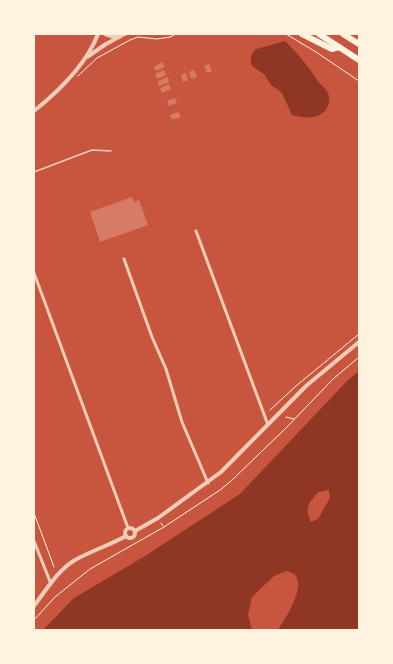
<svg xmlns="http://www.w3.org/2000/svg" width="393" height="664" font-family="'Nunito Sans',sans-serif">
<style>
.water{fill:#8f3625;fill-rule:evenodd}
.building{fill:#d67c66}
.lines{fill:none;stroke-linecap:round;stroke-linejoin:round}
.path{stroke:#fff3e0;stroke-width:1}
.service{stroke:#f1ccb7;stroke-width:1.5}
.minor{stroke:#f1ccb7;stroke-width:3}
.tertiary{stroke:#f1ccb7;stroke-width:4}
.motorway{stroke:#fff3e0;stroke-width:6}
</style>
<rect width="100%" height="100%" fill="#c8553d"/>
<g class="water">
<path d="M 285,41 C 298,54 308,66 318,81 C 320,84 324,87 326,90 C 332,98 329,109 321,114 C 313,120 302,117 292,115 L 282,93 L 271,85 L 264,74 L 252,66 C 250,59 250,55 256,49 Z"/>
<path d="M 359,371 L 359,630 L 278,630 C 284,622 300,594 298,583 C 298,580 296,577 295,574 L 287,571 L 274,576 L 252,597 L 248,615 L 252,630 L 43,630 L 74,598 L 145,556 L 240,494 L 347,381 ZM 329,490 L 330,498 L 318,519 L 311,522 C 304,508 309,503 318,492 Z"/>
</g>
<g class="building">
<polygon points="162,62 165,67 156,71 154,67"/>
<polygon points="209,64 212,71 207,73 204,66"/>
<polygon points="164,70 166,75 157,79 155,74"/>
<polygon points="194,70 197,77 191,79 189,72"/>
<polygon points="186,73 188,80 183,82 181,75"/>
<polygon points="168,77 169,82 159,86 158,81"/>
<polygon points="169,84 171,89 162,93 160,88"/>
<polygon points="175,98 177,103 169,106 167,101"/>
<polygon points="178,112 181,117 172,120 170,115"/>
<polygon points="132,197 134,202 139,200 148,225 100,242 90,212"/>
</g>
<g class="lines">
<g class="path">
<polyline points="286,34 316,52 359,81"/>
<polyline points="78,76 97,58 130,40 138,37 157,39 170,37 176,34"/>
<polyline points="270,410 296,386 359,334"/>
<polyline points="286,417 294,419"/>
<polyline points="34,513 54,567"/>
<polyline points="161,523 163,526"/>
<polyline points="34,620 55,597 90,569 164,527 220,490 231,481 287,427 333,379 359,357"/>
</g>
<polyline class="service" points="34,172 92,150 111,151"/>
<g class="minor">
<polyline points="196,231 268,425"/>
<polyline points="124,259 152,337 166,369 182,422 208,483"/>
<polyline points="34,273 128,528"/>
<polyline points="34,541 51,584"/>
</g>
<g class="tertiary">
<polyline points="105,34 114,37 125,34"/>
<polyline points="87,57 106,44 121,36"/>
<path d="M 34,111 C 59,91 86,65 98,34"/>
<circle cx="130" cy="533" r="5"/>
<polyline points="135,531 158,518 221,472 306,386 359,342"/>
<path d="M 34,606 C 46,590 58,570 75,560 C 91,551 110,545 126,536"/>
</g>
<g class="motorway">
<polyline points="302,34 332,49 339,47"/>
<polyline points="319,34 359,60"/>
<polyline points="343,34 359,44"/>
</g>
</g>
<rect width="393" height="664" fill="none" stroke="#fff3e0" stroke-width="70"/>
</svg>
